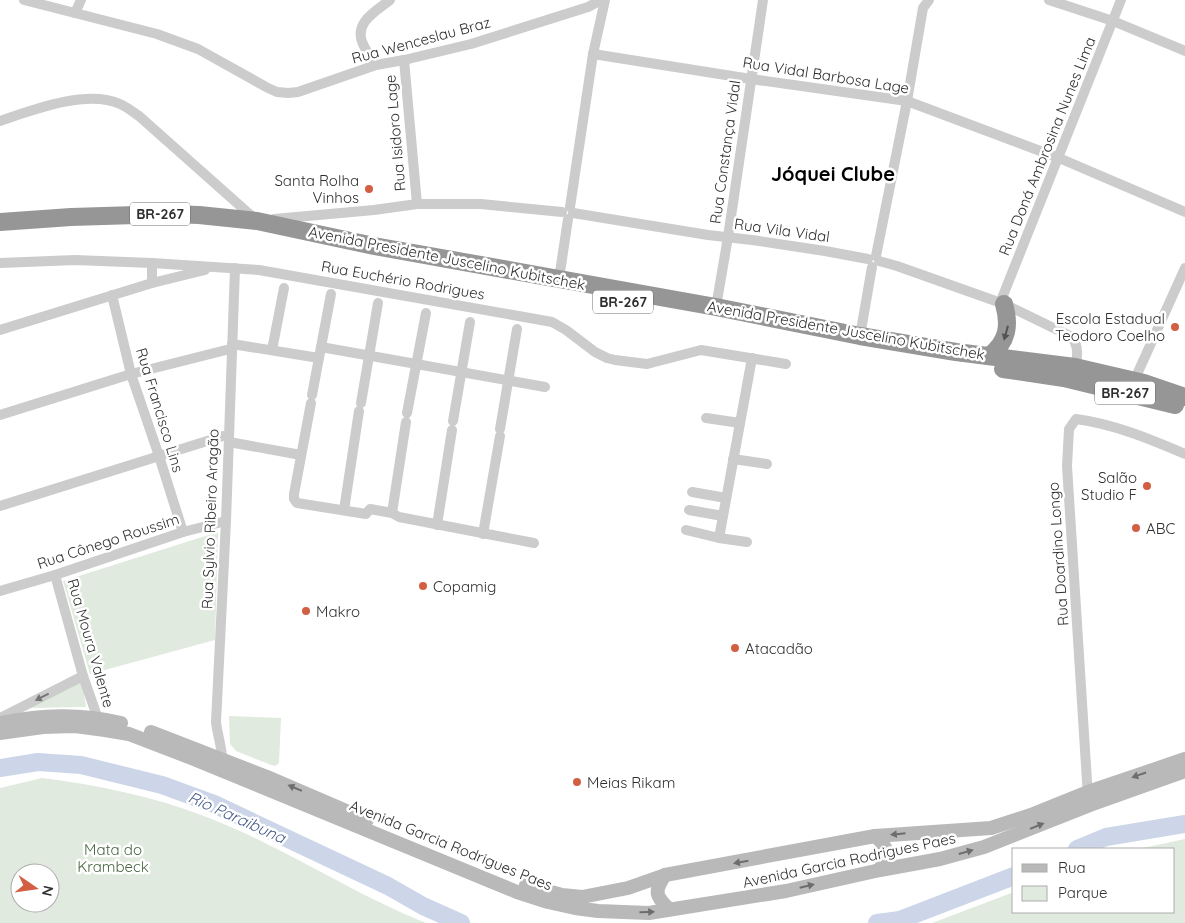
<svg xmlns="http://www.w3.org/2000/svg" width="1185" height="923" font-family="Quicksand,sans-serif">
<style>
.green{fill:#e1eade;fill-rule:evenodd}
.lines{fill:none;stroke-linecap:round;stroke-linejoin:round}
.river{stroke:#ccd6e8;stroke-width:18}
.street{stroke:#ccc;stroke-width:10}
.secondary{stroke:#b9b9b9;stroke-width:14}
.highway{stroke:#969696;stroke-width:18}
.oneway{fill:#535353}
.oneway2{fill:#767676}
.oneway3{fill:#6d6d6d}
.poi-dot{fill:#d35f43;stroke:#fff;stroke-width:2}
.labels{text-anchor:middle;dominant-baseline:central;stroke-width:5;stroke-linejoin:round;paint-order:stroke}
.shield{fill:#fff;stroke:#6d6d6d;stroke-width:1}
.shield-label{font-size:14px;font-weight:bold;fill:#2f2f2f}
.street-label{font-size:15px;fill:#2f2f2f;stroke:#fff}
.poi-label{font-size:15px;fill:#2f2f2f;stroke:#fff;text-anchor:start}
.park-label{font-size:15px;fill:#486640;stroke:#fff}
.water-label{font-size:16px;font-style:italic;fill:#455c89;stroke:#fff}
.district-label{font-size:20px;font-weight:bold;fill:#000;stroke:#fff}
</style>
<rect width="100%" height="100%" fill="#fff"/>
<g class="green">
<polygon points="218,532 215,640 90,674 63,581"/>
<polygon points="82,679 86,707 29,708"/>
<polygon points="229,716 281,718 279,763 275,766 271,765 236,751 230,744"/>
<path d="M 42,778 C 97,785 152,796 204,816 C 281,845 350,893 426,923 L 0,923 L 0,788 ZM 20,873 L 50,873 L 50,903 L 20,903 Z"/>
<polygon points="1185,839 1185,923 932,923 1014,892 1014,912 1174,912 1174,849 1138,849"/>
</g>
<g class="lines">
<g class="river">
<polyline points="0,768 38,762 81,765 162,785 214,804 388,886 423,906 461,923"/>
<polyline points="1077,849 1106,837 1185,824"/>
<polyline points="877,923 900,920 1014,876"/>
</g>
<g class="street">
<polyline points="24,0 157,34 198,49 268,88 277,92 288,93 298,92 376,65 404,60 471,44 588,7 601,0"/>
<polyline points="1049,0 1113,21 1185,51"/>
<polyline points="75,13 81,0"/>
<polyline points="593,54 751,79 907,101 1059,158 1185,212"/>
<polyline points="404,60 417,204"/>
<path d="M 376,65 C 371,58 366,51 363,44 C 353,23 376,11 390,0"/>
<path d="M 0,121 C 32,110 87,89 120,104 C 127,107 133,112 139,116 L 255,219"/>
<polyline points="570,207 593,54 605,0"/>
<polyline points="573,213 708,235 752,240 825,251 868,259"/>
<polyline points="274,219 374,210 417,204 481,204 562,212"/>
<polyline points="876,256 907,101 923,8 929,0"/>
<path d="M 879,261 L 897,266 L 1004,304 L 1070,336 C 1080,344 1078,361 1073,371"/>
<polyline points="0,263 75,260 152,263 259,270 552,322 566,330 595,352 607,358 615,360 647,364 701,350 786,364"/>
<polyline points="559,279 568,219"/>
<polyline points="152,283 152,263"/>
<polyline points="112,295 131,374 159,456 183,532"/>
<polyline points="1000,303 1121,0"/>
<polyline points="716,307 728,237 763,0"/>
<polyline points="0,330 152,283 205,270"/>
<polyline points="860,336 872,267"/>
<polyline points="232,344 319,358"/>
<polyline points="321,347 545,387"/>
<polyline points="272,350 284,288"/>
<polyline points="1134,381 1185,268"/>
<polyline points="312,395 331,294"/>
<polyline points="311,403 294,494 294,499 297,503 366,514 370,509 392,513 399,517 534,543"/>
<polyline points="361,403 378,303"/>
<polyline points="407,413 426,313"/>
<polyline points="0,415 131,374 226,350"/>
<polyline points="706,418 740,423"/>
<polyline points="453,421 470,322"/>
<polyline points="500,429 517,329"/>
<polyline points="229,442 301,455"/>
<polyline points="733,459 767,464"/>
<polyline points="692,492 726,498"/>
<polyline points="0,506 223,436"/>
<polyline points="344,510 359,411"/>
<polyline points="689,510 723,516"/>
<polyline points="392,513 406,422"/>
<polyline points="437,525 452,430"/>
<polyline points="686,530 719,538 747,542"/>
<polyline points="483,534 500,436"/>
<polyline points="719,538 752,358"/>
<polyline points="55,575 83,676 98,719"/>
<polyline points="0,591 55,575 183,532 226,521"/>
<polyline points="0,718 83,676"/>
<path d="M 222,764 C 224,755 217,733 216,722 L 226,521 L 235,268"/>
<path d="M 1088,797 L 1067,466 L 1069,429 L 1076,419 C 1114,424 1150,439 1185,454"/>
</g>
<g class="secondary">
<path d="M 0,723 C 42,715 79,713 121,723"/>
<polyline points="151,732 267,777 367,820"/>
<polyline points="0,733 43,727 75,726 105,730 129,734 194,759 517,892 548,902 575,908 598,911 649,913 786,891 880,870 940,859 984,847 1090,805 1185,771"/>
<path d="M 875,836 C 890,849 888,852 880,870"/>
<path d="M 665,875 C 654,891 655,896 669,909"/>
<polyline points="526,885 562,895 582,897 628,888 665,875 875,836 991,828 1031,815 1088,792 1185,759"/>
</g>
<g class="highway">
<polyline points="0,222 71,217 169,214 199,215 257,221 374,246 716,307 860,336 956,352 1075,367 1144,383 1185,397"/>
<path d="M 989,356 C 1008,342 1010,325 1004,304"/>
<polyline points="1003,369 1064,378 1175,405"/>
</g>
</g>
<defs><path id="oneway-solid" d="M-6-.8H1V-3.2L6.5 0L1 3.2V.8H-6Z" transform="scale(1.25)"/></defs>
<use class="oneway" href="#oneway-solid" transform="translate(1006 333) rotate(105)"/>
<use class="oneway2" href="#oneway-solid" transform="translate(42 697) rotate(153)"/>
<g class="oneway3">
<use href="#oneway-solid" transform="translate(1139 775) rotate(161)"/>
<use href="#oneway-solid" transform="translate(295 788) rotate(-157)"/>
<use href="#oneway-solid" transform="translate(1037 826) rotate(-22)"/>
<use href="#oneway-solid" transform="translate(898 834) rotate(174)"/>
<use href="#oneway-solid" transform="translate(966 852) rotate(-16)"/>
<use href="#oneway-solid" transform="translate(741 862) rotate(170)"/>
<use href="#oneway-solid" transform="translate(807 886) rotate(-13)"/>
<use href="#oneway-solid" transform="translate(647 912) rotate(-2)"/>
</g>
<g class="poi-dot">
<circle cx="369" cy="189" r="5"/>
<circle cx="1175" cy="327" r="5"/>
<circle cx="1147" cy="486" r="5"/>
<circle cx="1136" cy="528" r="5"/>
<circle cx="423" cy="586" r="5"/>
<circle cx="306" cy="611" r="5"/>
<circle cx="735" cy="648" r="5"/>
<circle cx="577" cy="782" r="5"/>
</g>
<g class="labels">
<g class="shield">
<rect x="130" y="202.5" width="60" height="23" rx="4"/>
<rect x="593" y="290.5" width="60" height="23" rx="4"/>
<rect x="1095" y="381.5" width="60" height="23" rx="4"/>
</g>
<g class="shield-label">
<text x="160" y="214">BR-267</text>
<text x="623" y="302">BR-267</text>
<text x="1125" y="393">BR-267</text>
</g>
<g class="street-label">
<text transform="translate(421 40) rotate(-15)">Rua Wenceslau Braz</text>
<text transform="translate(826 75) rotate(9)">Rua Vidal Barbosa Lage</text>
<text transform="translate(395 133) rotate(-95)">Rua Isidoro Lage</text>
<text transform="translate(1047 146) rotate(-68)">Rua Doná Ambrosina Nunes Lima</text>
<text transform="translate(725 152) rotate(-82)">Rua Constança Vidal</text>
<text transform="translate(782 230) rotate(8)">Rua Vila Vidal</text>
<text transform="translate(447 258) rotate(11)">Avenida Presidente Juscelino Kubitschek</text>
<text transform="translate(403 280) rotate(10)">Rua Euchério Rodrigues</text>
<text transform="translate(846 330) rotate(10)">Avenida Presidente Juscelino Kubitschek</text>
<text transform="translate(160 410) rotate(73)">Rua Francisco Lins</text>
<text transform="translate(210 519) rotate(-88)">Rua Sylvio Ribeiro Aragão</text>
<text transform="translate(108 541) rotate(-18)">Rua Cônego Roussim</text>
<text transform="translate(1058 554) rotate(-94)">Rua Doardino Longo</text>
<text transform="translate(91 643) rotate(74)">Rua Moura Valente</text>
<text transform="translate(451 845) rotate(22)">Avenida Garcia Rodrigues Paes</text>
<text transform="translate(849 860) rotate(-12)">Avenida Garcia Rodrigues Paes</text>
</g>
<g class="poi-label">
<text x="359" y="180" text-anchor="end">Santa Rolha<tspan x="359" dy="17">Vinhos</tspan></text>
<text x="1165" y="318" text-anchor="end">Escola Estadual<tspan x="1165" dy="17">Teodoro Coelho</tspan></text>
<text x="1137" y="477" text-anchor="end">Salão<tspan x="1137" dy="17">Studio F</tspan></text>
<text x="1146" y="528">ABC</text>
<text x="433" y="586">Copamig</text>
<text x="316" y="611">Makro</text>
<text x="745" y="648">Atacadão</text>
<text x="587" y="782">Meias Rikam</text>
</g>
<g class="park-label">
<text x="113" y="849">Mata do<tspan x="113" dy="17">Krambeck</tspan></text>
</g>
<g class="water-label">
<text transform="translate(237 817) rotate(24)">Rio Paraibuna</text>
</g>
<g class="district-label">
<text x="833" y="173">Jóquei Clube</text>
</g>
</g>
<rect x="1012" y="848" width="162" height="65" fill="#ffffff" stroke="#acacac"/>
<rect x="1022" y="864" width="25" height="8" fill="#b9b9b9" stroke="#acacac"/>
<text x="1058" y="873" font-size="15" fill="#2f2f2f">Rua</text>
<rect x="1022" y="886" width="25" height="15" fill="#e1eade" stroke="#acacac"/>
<text x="1058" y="898" font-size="15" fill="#2f2f2f">Parque</text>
<g transform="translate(35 888) rotate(103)"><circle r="24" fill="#ffffff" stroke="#acacac"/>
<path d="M0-4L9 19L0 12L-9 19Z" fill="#d35f43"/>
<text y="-8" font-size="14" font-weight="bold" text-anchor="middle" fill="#2f2f2f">N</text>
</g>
</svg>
